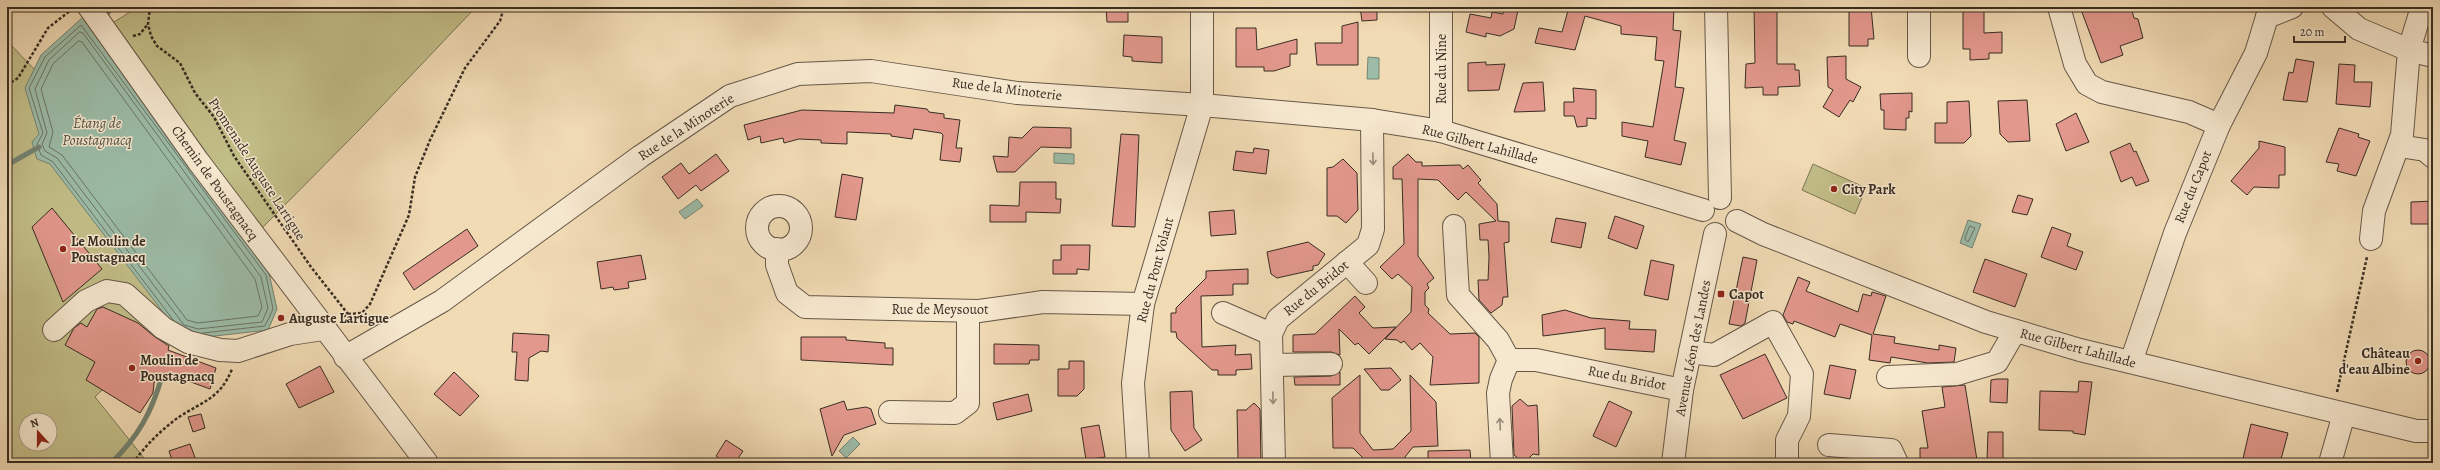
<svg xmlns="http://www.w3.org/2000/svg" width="2440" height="470" font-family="Alegreya,serif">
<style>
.green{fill:#c2be88;stroke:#7d7656;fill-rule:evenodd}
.water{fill:#9cbca8;stroke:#748373}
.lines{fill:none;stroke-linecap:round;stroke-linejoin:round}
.shore{stroke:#6a7466;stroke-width:1}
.stream{stroke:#748373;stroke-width:5}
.building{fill:#e2988c;stroke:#382d23}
.minor-casing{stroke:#665848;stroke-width:24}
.path{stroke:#382d23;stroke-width:2.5;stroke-dasharray:3 2;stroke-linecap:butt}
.minor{stroke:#f6e8cf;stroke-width:22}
.oneway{stroke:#978a79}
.poi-dot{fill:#8f2418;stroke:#f6e8cf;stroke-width:1.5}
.labels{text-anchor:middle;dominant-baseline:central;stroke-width:3;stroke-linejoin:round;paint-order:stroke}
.street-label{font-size:14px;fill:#382d23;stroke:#f6e8cf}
.poi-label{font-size:14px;font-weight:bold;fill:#382d23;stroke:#f6e8cf;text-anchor:start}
.water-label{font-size:15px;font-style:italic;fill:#515144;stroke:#f6e8cf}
</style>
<rect width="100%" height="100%" fill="#f1dbb5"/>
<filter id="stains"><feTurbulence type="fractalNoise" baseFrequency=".005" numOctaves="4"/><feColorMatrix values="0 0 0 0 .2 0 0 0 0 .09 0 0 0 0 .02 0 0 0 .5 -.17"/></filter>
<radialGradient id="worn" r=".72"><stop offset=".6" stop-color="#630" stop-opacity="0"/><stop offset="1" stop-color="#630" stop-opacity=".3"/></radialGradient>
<g class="green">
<path d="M 138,7 L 476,7 L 361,128 L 95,397 L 148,463 L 7,463 L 7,41 L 36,71 ZM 26,420 L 50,420 L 50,444 L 26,444 Z"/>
<polygon points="1813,164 1866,188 1855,214 1802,190"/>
</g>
<g class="water">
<polygon points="83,17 269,273 277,309 268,330 197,338 179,333 50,164 37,159 32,142 39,134 25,88 41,55"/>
<polygon points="1368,57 1379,58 1379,79 1367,79"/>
<polygon points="1054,153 1074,154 1074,164 1054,163"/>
<polygon points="697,199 703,206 685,219 679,212"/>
<polygon points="1968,220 1981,224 1972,248 1960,243"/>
<polygon points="853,437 860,444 846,458 839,451"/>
</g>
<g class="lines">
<g class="shore">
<polygon points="80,32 83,33 261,277 268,308 262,322 198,329 184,325 57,158 45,151 42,144 47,133 35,89 49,60"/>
<polygon points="79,41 82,42 255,279 262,307 258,316 198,323 187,320 62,155 49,147 53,132 41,89 53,64"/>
<polygon points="1970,226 1975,228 1968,242 1965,239"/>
<polyline points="174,321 53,162 41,155 37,144 43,133 29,88 45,57 81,25 266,275 273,309 265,326 203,333"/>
</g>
<g class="stream">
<polyline points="104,18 112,7"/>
<polyline points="7,165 39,147"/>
<path d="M 111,463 C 138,437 152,412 162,376"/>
</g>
</g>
<g class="building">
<polygon points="1360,7 1377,7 1377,20 1362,21"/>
<polygon points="1505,7 1518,10 1514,29 1500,36 1486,33 1486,37 1466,32 1470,14 1491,18 1492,12 1503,14"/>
<polygon points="1569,7 1649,9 1649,7 1674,7 1673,30 1681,31 1675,87 1684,88 1674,140 1686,143 1681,165 1645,157 1648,141 1622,136 1622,122 1653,127 1664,61 1655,60 1657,37 1621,34 1621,26 1585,16 1575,50 1535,43 1539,28 1562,32"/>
<polygon points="1754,7 1777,7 1777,64 1795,64 1795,70 1799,70 1800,86 1778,87 1778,95 1763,95 1763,87 1745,88 1746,64 1755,63"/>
<polygon points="1849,7 1871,7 1874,39 1868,39 1868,46 1849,46"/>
<polygon points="1963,7 1984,7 1984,33 2002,32 2002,53 1989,53 1989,59 1970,60 1970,49 1963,49"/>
<polygon points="2080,7 2131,7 2134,18 2138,19 2143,38 2120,46 2123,55 2101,63"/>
<polygon points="1106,8 1128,8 1128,22 1107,22"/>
<polygon points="1358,22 1358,65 1317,65 1315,43 1342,43 1342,26"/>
<polygon points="1236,28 1256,28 1257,50 1297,39 1297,54 1290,54 1290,66 1274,71 1264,71 1264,67 1236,67"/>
<polygon points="1124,35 1162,37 1162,63 1132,61 1132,57 1123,56"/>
<polygon points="1846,56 1846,79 1861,87 1853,102 1850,100 1839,117 1823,107 1833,90 1828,87 1827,57"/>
<polygon points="2296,59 2314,62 2307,102 2283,100 2289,72 2293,73"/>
<polygon points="1486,62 1486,65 1505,64 1499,90 1468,91 1468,63"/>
<polygon points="2339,64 2355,65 2354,82 2372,82 2370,107 2336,104"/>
<polygon points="1543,82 1545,111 1514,112 1523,83"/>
<polygon points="1573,88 1596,90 1596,119 1587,118 1587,126 1577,127 1574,116 1564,116 1564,102 1574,102"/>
<polygon points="1912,93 1912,112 1909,111 1909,118 1906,118 1906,130 1884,129 1884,110 1881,110 1880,94"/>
<polygon points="2027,100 2030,141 2008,142 2000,134 1998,101"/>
<polygon points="1969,101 1971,136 1964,143 1935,143 1935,123 1947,123 1947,102"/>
<polygon points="895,105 927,109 929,112 944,114 944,118 960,120 956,148 962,148 960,162 940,160 943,135 941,133 914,129 912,139 891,136 891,134 847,132 847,144 821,143 821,140 799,139 784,143 783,138 761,143 760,136 748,140 744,125 802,110 894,113"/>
<polygon points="2076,113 2089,142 2066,151 2056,124"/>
<polygon points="1033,127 1071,128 1071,148 1041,147 1015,172 997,172 993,156 1008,157 1009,137 1022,138"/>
<polygon points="2339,128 2359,134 2358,137 2370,141 2356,176 2337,171 2339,164 2326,162"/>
<polygon points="1121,134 1139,135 1135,227 1112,226"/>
<polygon points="2259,141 2285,147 2285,175 2279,175 2279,188 2254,187 2247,195 2231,181 2259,148"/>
<polygon points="2130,143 2134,152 2136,151 2149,181 2136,186 2132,177 2121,182 2110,152"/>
<polygon points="1254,148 1269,150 1266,174 1233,170 1236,151 1253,153"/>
<polygon points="716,154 729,171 701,191 696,185 678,199 662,177 681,163 689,174"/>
<polygon points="1408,154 1416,162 1422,162 1422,166 1460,165 1463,169 1468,165 1481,180 1478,183 1497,204 1498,221 1509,222 1509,242 1504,243 1508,297 1503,297 1502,305 1491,313 1479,300 1478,280 1488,280 1489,257 1488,240 1480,240 1479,224 1496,221 1466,192 1458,200 1438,180 1418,179 1418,256 1434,278 1427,284 1429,288 1425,292 1425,305 1429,309 1428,313 1450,334 1475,333 1479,337 1479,383 1430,385 1433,357 1420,343 1412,350 1404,341 1401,343 1397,340 1385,339 1411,312 1412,287 1398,274 1392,279 1380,267 1404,244 1402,179 1393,179 1393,167"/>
<polygon points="1343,159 1357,173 1358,210 1346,223 1337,216 1327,216 1327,168 1333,167"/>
<polygon points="842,174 863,178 856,220 835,217"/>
<polygon points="1020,182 1056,182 1056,199 1061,199 1060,213 1026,212 1026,222 990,222 990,205 1019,206"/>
<polygon points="2018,195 2033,199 2027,215 2012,212"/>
<polygon points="2433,201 2433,224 2411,224 2411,202"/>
<polygon points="52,208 102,269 63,302 32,227"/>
<polygon points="1234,210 1236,234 1211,236 1209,212"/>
<polygon points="1615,216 1644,226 1637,249 1608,238"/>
<polygon points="1556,218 1586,223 1581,248 1551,242"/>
<polygon points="2052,227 2071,234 2067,246 2083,252 2076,270 2041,257"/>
<polygon points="467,229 478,246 414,290 403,273"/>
<polygon points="1308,242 1325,254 1318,265 1313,266 1313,270 1277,278 1271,274 1267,252"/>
<polygon points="1061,245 1090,245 1089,270 1077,269 1077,274 1053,274 1053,260 1061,260"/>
<polygon points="641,255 646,279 628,282 629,288 614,290 613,287 601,289 597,262"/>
<polygon points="1743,257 1757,260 1745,323 1741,326 1729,324"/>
<polygon points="1985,259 2027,274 2015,307 1973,292"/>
<polygon points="1651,260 1674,265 1668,300 1644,295"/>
<polygon points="1248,269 1248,284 1233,284 1233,295 1201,296 1202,347 1236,345 1235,355 1251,354 1252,369 1236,370 1236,375 1218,375 1218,370 1212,370 1177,338 1176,332 1171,332 1171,313 1176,313 1176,308 1206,278 1206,271"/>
<polygon points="1798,277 1810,282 1806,291 1858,312 1863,294 1871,296 1872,292 1886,296 1873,334 1895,337 1894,343 1939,350 1939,345 1956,348 1954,362 1928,363 1891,357 1890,363 1869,360 1872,335 1840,324 1835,337 1794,321 1793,324 1787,322 1783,315"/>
<polygon points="1355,296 1365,307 1359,313 1373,328 1396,327 1369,354 1358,343 1355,345 1339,329 1340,355 1331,352 1293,352 1293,335 1315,334"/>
<polygon points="103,307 138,323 155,337 169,346 168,350 216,368 210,389 169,374 168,378 155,374 153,393 140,413 86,380 95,362 65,345 74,328 81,323 87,327 97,309"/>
<polygon points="1565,310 1591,318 1630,321 1629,329 1656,330 1654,352 1605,349 1605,328 1543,336 1542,315"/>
<polygon points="513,333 549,335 548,352 541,351 529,358 528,381 515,380 517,352 512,352"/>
<polygon points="801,337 846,337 846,340 885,343 885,348 893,348 893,365 801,360"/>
<polygon points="994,344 1039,345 1039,360 1030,360 1029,364 994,364"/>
<circle cx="2418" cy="362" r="12"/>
<polygon points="1765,354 1787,398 1743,419 1720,375"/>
<polygon points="1069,361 1084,361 1084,389 1077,396 1058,396 1058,369 1069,369"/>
<polygon points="1830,365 1856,370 1850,399 1824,394"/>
<polygon points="320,366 334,392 299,408 286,384"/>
<polygon points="1391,368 1401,380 1389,390 1381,390 1364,369"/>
<polygon points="454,372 479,396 460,416 434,394"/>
<polygon points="1340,372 1340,385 1295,385 1294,377 1331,376"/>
<polygon points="1360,375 1360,433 1373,450 1393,449 1411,431 1410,375 1436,402 1438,446 1413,447 1405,457 1404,463 1364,463 1363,458 1353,448 1333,448 1332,398"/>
<polygon points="1997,379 2008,379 2007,403 1990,402 1991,380"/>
<polygon points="2079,381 2092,382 2085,435 2073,433 2073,431 2039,430 2040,391 2078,392"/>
<polygon points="1965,385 1977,460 1960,460 1960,463 1920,463 1920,448 1928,448 1922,411 1945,407 1942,387"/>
<polygon points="1192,391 1194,428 1202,440 1185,451 1171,430 1170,392"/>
<polygon points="1028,394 1032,411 997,420 993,403"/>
<polygon points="1520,399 1528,406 1537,405 1538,423 1539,455 1533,454 1524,463 1514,455 1512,406"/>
<polygon points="844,401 847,410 866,407 871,409 876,424 844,435 832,456 820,409"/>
<polygon points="1609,401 1632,412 1616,447 1593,436"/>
<polygon points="1254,403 1260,409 1261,463 1238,459 1237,410 1246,410"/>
<polygon points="201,414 205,428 193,432 188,417"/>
<polygon points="2251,424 2288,433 2280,463 2242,463"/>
<polygon points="1099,425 1105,457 1086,460 1081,428"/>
<polygon points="1988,432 2003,432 2003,461 1987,461"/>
<polygon points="726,440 743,451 735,463 726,463 716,456"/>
<polygon points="190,444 197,463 173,463 169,451"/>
<polygon points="1470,450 1471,463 1428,463 1428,451"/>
</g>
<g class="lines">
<defs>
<g id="minor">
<polyline points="89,7 198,161 427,463"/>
<polyline points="1441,7 1441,131"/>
<polyline points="1716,7 1720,198"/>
<polyline points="2059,7 2075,64 2087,84 2102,92 2189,112 2219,125"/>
<polyline points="2333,7 2359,29 2409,50 2433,56"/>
<polyline points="2267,17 2292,7"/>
<polyline points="1919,56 1919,7"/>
<polyline points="2399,146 2425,150 2433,157"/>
<circle cx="779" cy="228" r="22"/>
<polyline points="1737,221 1763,234 1986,322 2080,350 2416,431 2433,431"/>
<polyline points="1454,226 1458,295 1498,340 1509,360"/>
<polyline points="2371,239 2374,211 2402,135 2409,50 2422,7"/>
<polyline points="777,249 777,265 787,293 805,307 979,311 1043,302 1143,304"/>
<polyline points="1347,262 1366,283"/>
<polyline points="1223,313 1271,334"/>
<polyline points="54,330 86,301 107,291 125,294 163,328 188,342 220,350 238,351 290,334 323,329"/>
<polyline points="1690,352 1714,355 1773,322 1802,374 1799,416 1787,440 1787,463"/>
<polyline points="345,357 442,301 641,156 730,96 798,74 871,71 1017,93 1202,105 1372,120 1441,131 1703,210"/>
<polyline points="1509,360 1536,360 1682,390"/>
<polyline points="2131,362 2175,233 2219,125 2256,53 2267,17"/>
<polyline points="1272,365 1331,364"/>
<polyline points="1888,377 1957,374 1997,362 2015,331"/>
<polyline points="890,412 955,413 968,403 968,311"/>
<polyline points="1829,445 1891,450 1897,463"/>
<polyline points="1138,463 1133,383 1143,304 1202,105 1202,7"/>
<polyline points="1274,463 1271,334 1278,319 1368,245 1373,229 1372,120"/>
<polyline points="1502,463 1498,393 1501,379 1509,360"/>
<polyline points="1673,463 1682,390 1715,234"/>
<polyline points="2330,463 2344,414"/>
</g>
</defs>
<use href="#minor" class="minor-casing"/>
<g class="path">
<polyline points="150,7 148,24 151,36 157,46 180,63 195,93 214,117 234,156 311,267 348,314 341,318"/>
<polyline points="133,36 140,34 148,24"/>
<polyline points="7,85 18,78 48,28 71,10"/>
<polyline points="348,314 362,313 370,304 409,215 415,177 430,140 465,68 500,21 504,7"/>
<polyline points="2337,392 2367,257"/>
<path d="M 133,463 C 145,446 162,429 179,417 C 203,401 220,399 232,369"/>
</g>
<use href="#minor" class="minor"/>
</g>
<defs><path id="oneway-shaft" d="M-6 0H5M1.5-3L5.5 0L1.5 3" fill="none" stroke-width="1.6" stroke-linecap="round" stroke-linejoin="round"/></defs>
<g class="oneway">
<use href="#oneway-shaft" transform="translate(1373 159) rotate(89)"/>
<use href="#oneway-shaft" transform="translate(1273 398) rotate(89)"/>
<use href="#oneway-shaft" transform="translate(1500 424) rotate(-93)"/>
</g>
<g class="poi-dot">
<circle cx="1834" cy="189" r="4"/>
<circle cx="63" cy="249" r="4"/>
<rect x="1717" y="290" width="8" height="8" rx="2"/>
<circle cx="281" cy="318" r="4"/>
<circle cx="2418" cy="361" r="4"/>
<circle cx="132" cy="368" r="4"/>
</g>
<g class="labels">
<g class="street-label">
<text transform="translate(1441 69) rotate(-90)">Rue du Nine</text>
<text transform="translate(1007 89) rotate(7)">Rue de la Minoterie</text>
<text transform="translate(686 127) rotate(-33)">Rue de la Minoterie</text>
<text transform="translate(1480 144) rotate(15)">Rue Gilbert Lahillade</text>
<text transform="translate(257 169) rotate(57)">Promenade Auguste Lartigue</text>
<text transform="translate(215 183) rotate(54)">Chemin de Poustagnacq</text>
<text transform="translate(2193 187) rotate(-68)">Rue du Capot</text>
<text transform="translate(1155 270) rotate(-75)">Rue du Pont Volant</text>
<text transform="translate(1316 288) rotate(-39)">Rue du Bridot</text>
<text x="940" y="309">Rue de Meysouot</text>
<text transform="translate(1693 348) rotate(-79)">Avenue Léon des Landes</text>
<text transform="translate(2078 348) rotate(15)">Rue Gilbert Lahillade</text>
<text transform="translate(1627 378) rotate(11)">Rue du Bridot</text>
</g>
<g class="poi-label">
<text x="1842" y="189">City Park</text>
<text x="71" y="241">Le Moulin de<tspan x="71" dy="16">Poustagnacq</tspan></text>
<text x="1729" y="294">Capot</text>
<text x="289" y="318">Auguste Lartigue</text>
<text x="2410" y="353" text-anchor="end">Château<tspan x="2410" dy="16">d'eau Albine</tspan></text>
<text x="140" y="360">Moulin de<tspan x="140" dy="16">Poustagnacq</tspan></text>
</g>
<g class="water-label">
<text x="97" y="123">Étang de<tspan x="97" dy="17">Poustagnacq</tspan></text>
</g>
</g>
<rect width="2440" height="470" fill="none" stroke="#f1dbb5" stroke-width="24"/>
<rect x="8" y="8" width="2424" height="454" fill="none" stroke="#382d23" stroke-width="2"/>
<rect x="12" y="12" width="2416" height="446" fill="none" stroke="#382d23"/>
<g transform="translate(38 432) rotate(339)"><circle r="19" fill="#f6e8cf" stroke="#aa9d8a"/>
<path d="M0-3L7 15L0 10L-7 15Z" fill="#8f2418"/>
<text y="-6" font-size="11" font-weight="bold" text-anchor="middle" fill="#382d23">N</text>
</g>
<path d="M2294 36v6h51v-6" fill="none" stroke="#382d23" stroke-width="2"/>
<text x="2300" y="36" font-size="12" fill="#382d23" stroke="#f6e8cf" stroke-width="3" paint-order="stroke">20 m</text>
<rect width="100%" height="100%" filter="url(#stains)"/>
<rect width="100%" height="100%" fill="url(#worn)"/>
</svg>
